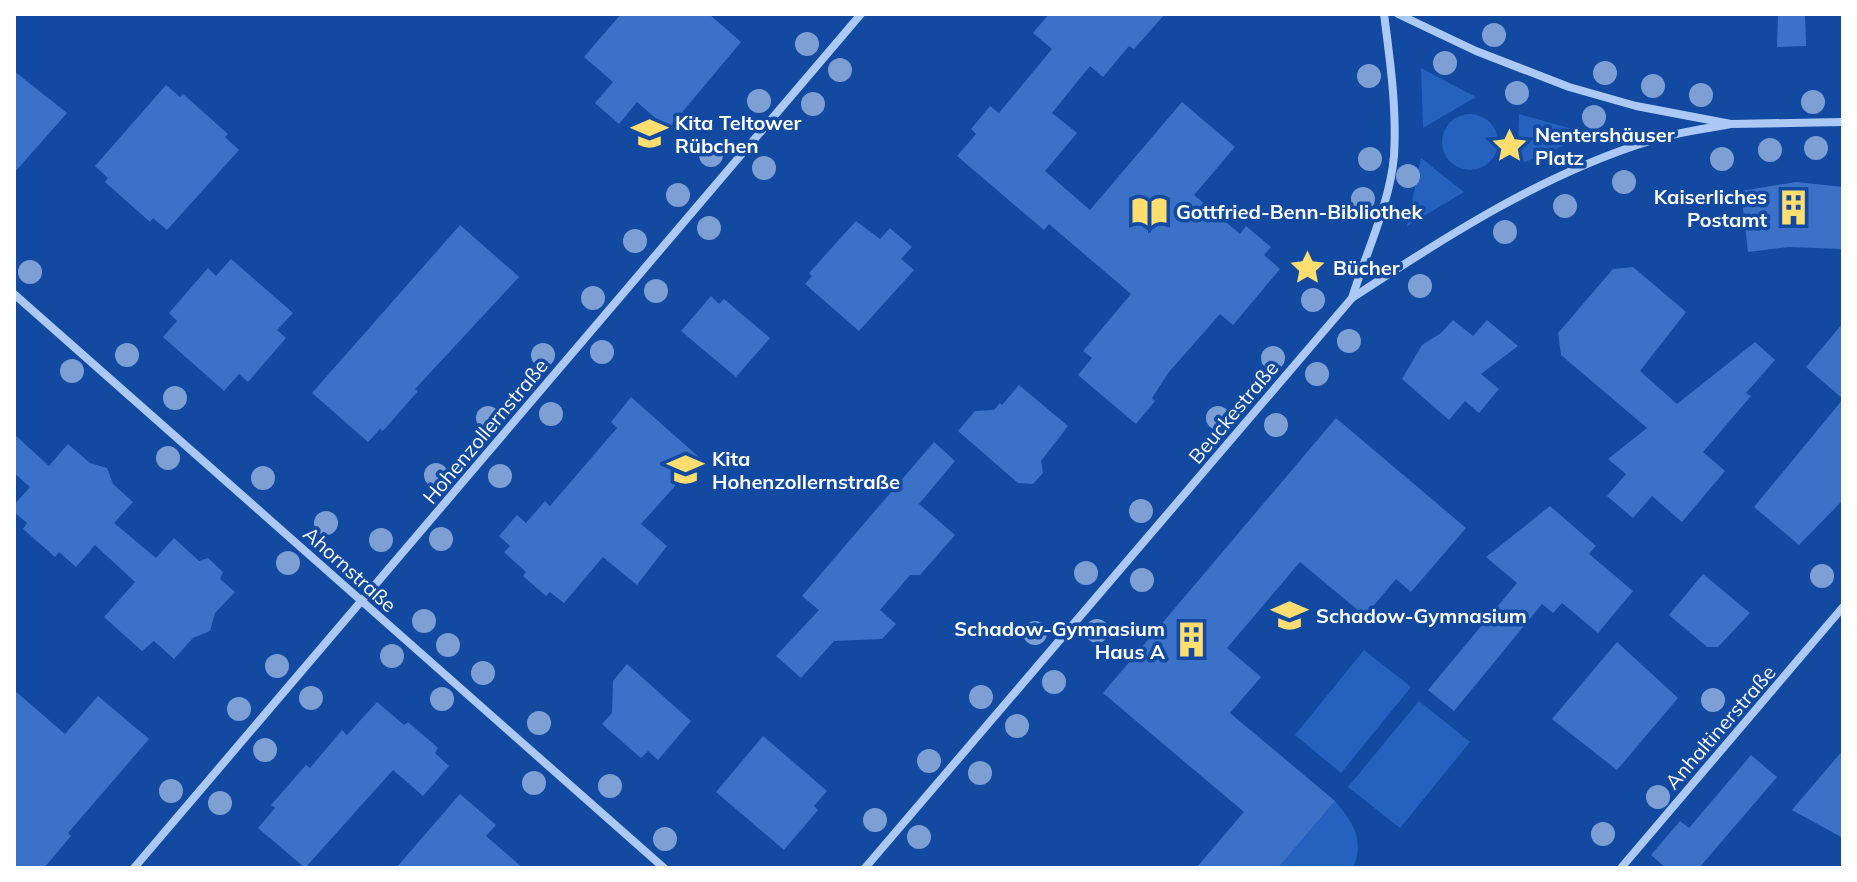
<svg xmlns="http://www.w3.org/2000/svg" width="1857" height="882" font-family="Mulish,sans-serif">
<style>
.green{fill:#2562bf}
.building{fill:#3b72c8}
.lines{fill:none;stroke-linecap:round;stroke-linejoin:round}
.street{stroke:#acc9f5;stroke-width:8}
.tree{fill:#7d9fd4}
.labels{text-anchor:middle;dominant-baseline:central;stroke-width:7;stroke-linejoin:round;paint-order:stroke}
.poi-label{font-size:20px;font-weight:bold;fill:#fff;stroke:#1249a1;text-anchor:start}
.street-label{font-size:20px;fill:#fff;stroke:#1249a1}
</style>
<rect width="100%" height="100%" fill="#1249a1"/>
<g class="green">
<polygon points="1421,68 1476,97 1423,128"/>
<polygon points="1519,114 1591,134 1518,165"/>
<circle cx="1470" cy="142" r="28"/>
<polygon points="1421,158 1464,192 1407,226"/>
<polygon points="1364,650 1411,687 1341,773 1295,735"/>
<polygon points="1419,701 1470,742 1400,828 1348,787"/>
<path d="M 1335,801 C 1353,822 1365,841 1353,868 L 1278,868 Z"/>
</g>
<g class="building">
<polygon points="621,14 709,14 741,42 668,129 637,102 619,124 595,103 613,82 584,57"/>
<polygon points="1049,14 1165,14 1134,49 1129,46 1103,77 1090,66 1052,113 1077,133 1045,171 1090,210 1182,102 1235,147 1194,195 1240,234 1246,226 1271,247 1264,255 1280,269 1233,325 1220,314 1169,372 1152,398 1155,401 1136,424 1078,375 1092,358 1083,351 1131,294 1049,224 1044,230 957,156 976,134 971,129 990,106 999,113 1052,49 1033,33"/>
<polygon points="1778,14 1805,14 1806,46 1777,47"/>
<polygon points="14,71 67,113 14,173"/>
<polygon points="166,85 180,97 183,94 228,134 225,137 239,150 167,230 153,218 150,222 105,182 108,178 95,166"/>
<polygon points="1796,182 1843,187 1843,249 1789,247 1748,252 1741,191"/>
<polygon points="856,221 880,239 890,228 912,247 901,259 914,270 859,331 805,284 812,276 809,273"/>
<polygon points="460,225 519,277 415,389 418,391 383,431 380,429 368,442 312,393"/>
<polygon points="231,259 293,313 277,330 286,338 248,382 239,374 224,391 163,337 177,321 169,313 208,268 216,276"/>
<polygon points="1633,267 1686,312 1640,371 1677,404 1755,342 1775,360 1746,393 1751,396 1703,452 1725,471 1682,522 1652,496 1633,518 1607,496 1626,474 1608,459 1647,428 1561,355 1558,333 1613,269"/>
<polygon points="711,296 719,304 724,299 770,338 736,377 681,331"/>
<polygon points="1453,320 1473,336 1487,320 1518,346 1481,374 1499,389 1479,413 1465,401 1449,420 1402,379 1422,345 1441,333"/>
<polygon points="1843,323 1843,399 1806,367"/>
<polygon points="1019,385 1068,426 1041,461 1043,473 1033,484 1018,483 958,431 975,411 994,410 1000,403 1002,405"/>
<polygon points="631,397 700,458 641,524 667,546 637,585 603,557 564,603 550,592 546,596 523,576 526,572 504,552 510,546 499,536 517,515 526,523 545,501 550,506 617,428 611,422"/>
<polygon points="1843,399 1843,500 1799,545 1754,507"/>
<polygon points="1336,418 1466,528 1411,592 1396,579 1365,616 1300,562 1227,648 1261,677 1230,713 1335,801 1278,868 1196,868 1244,812 1103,693"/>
<polygon points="14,434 49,466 68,444 90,463 107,468 113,484 133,502 114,523 156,558 174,538 199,561 208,558 223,572 220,579 235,592 215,613 210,631 193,638 174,659 154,641 142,651 104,617 135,582 95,545 76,567 59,552 55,557 23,529 27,523 14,512 14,505 30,487 14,473"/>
<polygon points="934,442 955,461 919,504 955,535 920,575 910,575 880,610 896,624 882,639 834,641 801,678 776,656 819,610 802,596"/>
<polygon points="1550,506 1596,546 1589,554 1633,591 1598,633 1562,603 1553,613 1542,604 1454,711 1428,690 1517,583 1486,557"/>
<polygon points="1703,574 1750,613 1718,647 1707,647 1669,615"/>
<polygon points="1617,642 1678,698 1617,770 1552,719"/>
<polygon points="627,664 691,721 658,760 648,751 641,758 602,724 612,713 613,681"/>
<polygon points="14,690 65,734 98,696 149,739 68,833 71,836 44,868 14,868"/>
<polygon points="377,702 404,725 408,722 438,748 435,753 449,766 423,796 393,770 305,868 258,828 275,808 271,805 306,765 310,768 342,730 347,735"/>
<polygon points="763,736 827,791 814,806 818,810 784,850 716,792"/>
<polygon points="1843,750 1843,838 1792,810"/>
<polygon points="1751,755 1777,777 1699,868 1666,868 1651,855 1680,821 1689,828"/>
<polygon points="460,794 496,825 486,836 523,868 396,868"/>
</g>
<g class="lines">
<g class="street">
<polyline points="1398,14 1476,51 1569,87 1636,106 1731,124 1843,122"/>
<polyline points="14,294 664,868"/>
<path d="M 1352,298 C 1366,253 1390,203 1394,156 C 1397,109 1390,60 1384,14"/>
<polyline points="134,868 861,14"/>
<path d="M 865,868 L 1352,298 C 1445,237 1546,172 1653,140 C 1678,132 1705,129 1731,124"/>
<polyline points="1621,868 1843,607"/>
</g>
</g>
<g class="tree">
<circle cx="1494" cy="35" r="12"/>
<circle cx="807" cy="44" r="12"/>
<circle cx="1445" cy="63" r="12"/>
<circle cx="840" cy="70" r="12"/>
<circle cx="1605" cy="73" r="12"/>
<circle cx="1369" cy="76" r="12"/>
<circle cx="1653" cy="86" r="12"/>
<circle cx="1517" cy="93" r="12"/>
<circle cx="1701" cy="95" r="12"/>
<circle cx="759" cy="101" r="12"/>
<circle cx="1813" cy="102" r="12"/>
<circle cx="813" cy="104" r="12"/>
<circle cx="1594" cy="117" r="12"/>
<circle cx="1816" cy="148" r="12"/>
<circle cx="1770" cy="150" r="12"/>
<circle cx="711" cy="155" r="12"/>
<circle cx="1370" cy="159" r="12"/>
<circle cx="1722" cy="159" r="12"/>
<circle cx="764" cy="168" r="12"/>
<circle cx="1408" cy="176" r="12"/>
<circle cx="1624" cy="182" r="12"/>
<circle cx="678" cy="195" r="12"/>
<circle cx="1363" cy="199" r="12"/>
<circle cx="1565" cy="206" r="12"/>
<circle cx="709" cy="228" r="12"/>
<circle cx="1505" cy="232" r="12"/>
<circle cx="635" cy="241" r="12"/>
<circle cx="30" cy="272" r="12"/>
<circle cx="1420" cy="286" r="12"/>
<circle cx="656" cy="291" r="12"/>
<circle cx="593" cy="298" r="12"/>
<circle cx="1313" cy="300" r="12"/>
<circle cx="1349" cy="341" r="12"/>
<circle cx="602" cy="352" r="12"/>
<circle cx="127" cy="355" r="12"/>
<circle cx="543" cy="355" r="12"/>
<circle cx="1273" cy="358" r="12"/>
<circle cx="72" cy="371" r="12"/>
<circle cx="1317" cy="374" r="12"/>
<circle cx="175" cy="398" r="12"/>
<circle cx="551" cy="414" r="12"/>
<circle cx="488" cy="418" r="12"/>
<circle cx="1218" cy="418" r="12"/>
<circle cx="1276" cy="425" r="12"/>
<circle cx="168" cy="458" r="12"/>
<circle cx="436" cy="475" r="12"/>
<circle cx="500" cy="476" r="12"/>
<circle cx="263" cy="478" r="12"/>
<circle cx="1141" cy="511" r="12"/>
<circle cx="326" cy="523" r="12"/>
<circle cx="441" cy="539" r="12"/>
<circle cx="381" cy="540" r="12"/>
<circle cx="288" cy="563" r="12"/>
<circle cx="1086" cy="573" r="12"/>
<circle cx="1822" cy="576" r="12"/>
<circle cx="1142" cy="580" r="12"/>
<circle cx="424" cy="621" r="12"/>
<circle cx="1097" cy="631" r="12"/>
<circle cx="1035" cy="633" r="12"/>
<circle cx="448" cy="645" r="12"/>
<circle cx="392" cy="656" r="12"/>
<circle cx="277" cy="666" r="12"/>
<circle cx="483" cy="673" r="12"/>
<circle cx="1054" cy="682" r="12"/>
<circle cx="981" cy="697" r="12"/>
<circle cx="311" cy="698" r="12"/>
<circle cx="442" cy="699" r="12"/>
<circle cx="1713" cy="700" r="12"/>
<circle cx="239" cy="709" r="12"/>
<circle cx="539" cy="723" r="12"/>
<circle cx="1017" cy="726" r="12"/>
<circle cx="265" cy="750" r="12"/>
<circle cx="929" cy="761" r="12"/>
<circle cx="980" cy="773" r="12"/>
<circle cx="534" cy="783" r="12"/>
<circle cx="610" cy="786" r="12"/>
<circle cx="171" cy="791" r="12"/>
<circle cx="1658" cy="797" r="12"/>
<circle cx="220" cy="803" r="12"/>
<circle cx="875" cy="820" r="12"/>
<circle cx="1603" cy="834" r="12"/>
<circle cx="919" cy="837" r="12"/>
<circle cx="665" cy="839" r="12"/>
</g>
<defs>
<symbol id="school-bare" viewBox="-9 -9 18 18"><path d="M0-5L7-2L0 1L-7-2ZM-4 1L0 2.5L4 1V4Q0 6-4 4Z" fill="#ffdd6f" stroke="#1249a1" stroke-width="2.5" paint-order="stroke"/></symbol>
<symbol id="sight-bare" viewBox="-9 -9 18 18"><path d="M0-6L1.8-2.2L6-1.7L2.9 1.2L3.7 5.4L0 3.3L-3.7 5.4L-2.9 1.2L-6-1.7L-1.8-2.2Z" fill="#ffdd6f" stroke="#1249a1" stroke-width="2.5" paint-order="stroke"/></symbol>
<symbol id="building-bare" viewBox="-9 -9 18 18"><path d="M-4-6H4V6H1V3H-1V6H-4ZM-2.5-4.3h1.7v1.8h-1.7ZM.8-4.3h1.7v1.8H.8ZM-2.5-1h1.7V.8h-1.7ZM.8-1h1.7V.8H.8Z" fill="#ffdd6f" stroke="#1249a1" stroke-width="2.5" paint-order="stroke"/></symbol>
<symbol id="library-bare" viewBox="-9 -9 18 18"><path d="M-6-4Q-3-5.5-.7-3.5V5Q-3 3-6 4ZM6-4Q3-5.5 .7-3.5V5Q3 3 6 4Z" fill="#ffdd6f" stroke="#1249a1" stroke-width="2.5" paint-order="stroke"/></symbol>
</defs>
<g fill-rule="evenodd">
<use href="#school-bare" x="624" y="108" width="51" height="51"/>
<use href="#sight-bare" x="1484" y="120" width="51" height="51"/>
<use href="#building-bare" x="1768" y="182" width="51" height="51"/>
<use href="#library-bare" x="1124" y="186" width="51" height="51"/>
<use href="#sight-bare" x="1282" y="242" width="51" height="51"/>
<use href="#school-bare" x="660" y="444" width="51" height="51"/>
<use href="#school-bare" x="1264" y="590" width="51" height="51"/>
<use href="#building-bare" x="1166" y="614" width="51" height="51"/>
</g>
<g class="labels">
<g class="poi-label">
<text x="675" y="122">Kita Teltower<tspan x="675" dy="23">Rübchen</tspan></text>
<text x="1535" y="134">Nentershäuser<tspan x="1535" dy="23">Platz</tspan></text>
<text x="1767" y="196" text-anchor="end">Kaiserliches<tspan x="1767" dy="23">Postamt</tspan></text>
<text x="1176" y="211">Gottfried-Benn-Bibliothek</text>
<text x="1333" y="267">Bücher</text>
<text x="712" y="458">Kita<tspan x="712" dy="23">Hohenzollernstraße</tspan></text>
<text x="1316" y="615">Schadow-Gymnasium</text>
<text x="1165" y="628" text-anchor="end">Schadow-Gymnasium<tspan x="1165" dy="23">Haus A</tspan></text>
</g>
<g class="street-label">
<text transform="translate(1233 412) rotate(-50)">Beuckestraße</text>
<text transform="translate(485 431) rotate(-50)">Hohenzollernstraße</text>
<text transform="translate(350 569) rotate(42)">Ahornstraße</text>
<text transform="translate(1720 727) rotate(-49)">Anhaltinerstraße</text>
</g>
</g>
<rect width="1857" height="882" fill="none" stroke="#ffffff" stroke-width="32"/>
</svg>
